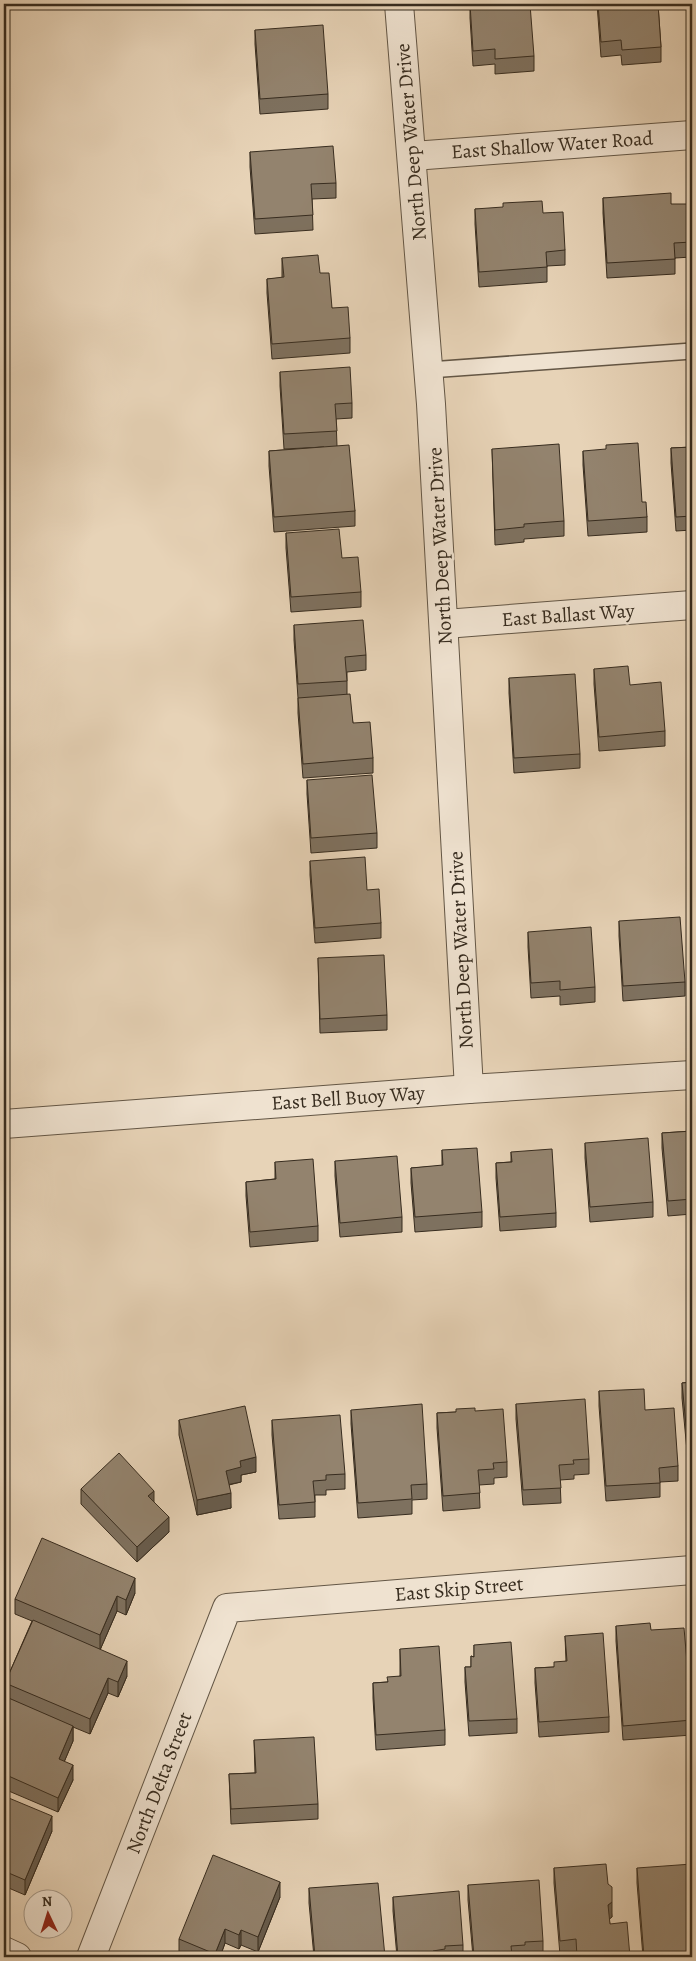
<svg xmlns="http://www.w3.org/2000/svg" width="696" height="1961" font-family="Alegreya,serif">
<style>
.lines{fill:none;stroke-linecap:round;stroke-linejoin:round}
.lane-casing{stroke:#635645;stroke-width:18}
.street-casing{stroke:#635645;stroke-width:30}
.lane{stroke:#efe2d0;stroke-width:15}
.street{stroke:#efe2d0;stroke-width:28}
.wall{fill:#7e715f;stroke:#372c1f}
.shaded-wall{fill:#675c4d;stroke:#372c1f}
.building{fill:#93836e;stroke:#372c1f}
.labels{text-anchor:middle;dominant-baseline:central;stroke-width:5;stroke-linejoin:round;paint-order:stroke}
.street-label{font-size:20px;fill:#372c1f;stroke:#efe2d0}
</style>
<rect width="100%" height="100%" fill="#e7d3b7"/>
<filter id="stains"><feTurbulence type="fractalNoise" baseFrequency=".004" numOctaves="4"/><feColorMatrix values="0 0 0 0 .2 0 0 0 0 .09 0 0 0 0 .02 0 0 0 .5 -.17"/></filter>
<radialGradient id="worn" r=".72"><stop offset=".6" stop-color="#630" stop-opacity="0"/><stop offset="1" stop-color="#630" stop-opacity=".3"/></radialGradient>
<g class="lines">
<defs>
<polyline id="lane" points="429,370 692,351"/>
<g id="street">
<polyline points="399,4 431,404 469,1089"/>
<polyline points="413,156 692,135"/>
<polyline points="445,624 692,605"/>
<polyline points="4,1124 469,1089 692,1075"/>
<polyline points="4,1951 17,1957"/>
<polyline points="91,1957 227,1608 692,1570"/>
</g>
</defs>
<use href="#lane" class="lane-casing"/>
<use href="#street" class="street-casing"/>
<use href="#lane" class="lane"/>
<use href="#street" class="street"/>
</g>
<g class="wall">
<polygon points="470,4 534,56 534,71 495,74 495,64 473,66 470,18"/>
<polygon points="597,4 658,4 661,47 661,62 622,65 621,55 601,57"/>
<polygon points="255,30 328,94 328,109 260,114 255,44"/>
<polygon points="250,152 336,183 336,198 312,199 313,230 255,234 250,167"/>
<polygon points="603,198 671,204 692,218 692,257 675,258 675,274 607,278 603,213"/>
<polygon points="475,209 543,213 565,250 565,265 547,266 547,282 479,287 475,224"/>
<polygon points="282,258 320,273 332,308 350,338 350,353 272,359 267,293 267,279 282,278"/>
<polygon points="280,372 352,403 352,418 336,419 337,446 355,511 355,526 274,532 269,466 269,451 324,447 284,449 280,386"/>
<polygon points="692,447 692,530 676,531 671,463 671,448"/>
<polygon points="492,449 564,521 564,536 524,539 524,542 495,545"/>
<polygon points="583,451 642,502 647,517 647,532 588,536 583,465"/>
<polygon points="286,533 342,558 361,592 361,607 291,612 286,548"/>
<polygon points="294,625 366,655 366,670 347,672 347,694 353,723 373,758 373,773 303,778 298,713 298,698 294,640"/>
<polygon points="690,665 692,665 692,709 690,679"/>
<polygon points="594,669 630,685 665,731 665,746 599,751 594,684"/>
<polygon points="509,678 580,754 580,768 514,773 509,693"/>
<polygon points="307,780 377,833 377,848 311,853 307,794"/>
<polygon points="310,861 367,890 381,923 381,938 315,943 310,875"/>
<polygon points="619,921 685,982 685,996 623,1001 619,936"/>
<polygon points="528,932 595,987 595,1002 560,1005 560,996 531,998 528,947"/>
<polygon points="318,958 387,1015 387,1030 320,1033"/>
<polygon points="692,1131 692,1214 668,1216 662,1148 662,1133"/>
<polygon points="585,1143 653,1202 653,1217 590,1222 585,1158"/>
<polygon points="442,1150 482,1212 482,1227 415,1232 411,1183 411,1168 442,1166"/>
<polygon points="511,1152 556,1213 556,1227 500,1231 496,1178 496,1163 511,1162"/>
<polygon points="335,1161 402,1217 402,1232 340,1237 335,1176"/>
<polygon points="275,1162 318,1226 318,1241 250,1247 246,1196 246,1182 275,1179"/>
<polygon points="692,1382 692,1493 691,1493 682,1398 682,1383"/>
<polygon points="599,1391 645,1410 678,1466 678,1481 660,1482 660,1497 606,1501 599,1406"/>
<polygon points="516,1404 589,1459 589,1474 574,1475 574,1479 560,1480 561,1503 523,1505 516,1419"/>
<polygon points="351,1410 427,1484 427,1499 412,1500 412,1514 358,1518 351,1424"/>
<polygon points="475,1411 507,1462 507,1477 494,1478 494,1484 479,1485 480,1508 443,1511 437,1428 437,1413"/>
<polygon points="179,1420 256,1472 241,1475 241,1482 229,1485 231,1508 197,1515 179,1435"/>
<polygon points="272,1420 345,1474 345,1489 326,1490 326,1495 315,1495 315,1517 279,1519 272,1435"/>
<polygon points="81,1489 154,1502 169,1532 137,1562 81,1504"/>
<polygon points="135,1593 126,1615 117,1611 100,1650 127,1676 118,1697 108,1693 90,1734 73,1727 73,1741 64,1762 73,1780 58,1812 4,1789 4,1696 5,1697 5,1683 32,1621 15,1614 15,1599"/>
<polygon points="616,1626 692,1720 692,1735 623,1740 616,1641"/>
<polygon points="565,1636 609,1717 609,1732 539,1737 535,1683 535,1668 554,1667 566,1661"/>
<polygon points="474,1645 517,1719 517,1733 469,1736 465,1682 465,1667 471,1667 471,1656 474,1657"/>
<polygon points="400,1649 445,1730 445,1745 376,1750 373,1698 373,1683 387,1682 400,1676"/>
<polygon points="254,1740 318,1804 318,1819 231,1824 229,1774 255,1773"/>
<polygon points="4,1796 52,1831 25,1895 4,1886"/>
<polygon points="554,1868 608,1884 612,1917 609,1919 610,1924 630,1957 576,1957 576,1954 560,1955 554,1883"/>
<polygon points="637,1868 692,1957 643,1957 637,1883"/>
<polygon points="468,1885 543,1941 543,1955 525,1957 473,1957 468,1900"/>
<polygon points="309,1888 385,1957 314,1957 309,1903"/>
<polygon points="280,1897 258,1952 241,1945 239,1949 225,1943 220,1957 186,1957 179,1954 179,1939"/>
<polygon points="393,1897 463,1945 463,1957 397,1957 393,1911"/>
</g>
<g class="shaded-wall">
<polygon points="256,1457 256,1472 241,1475 241,1482 226,1485 226,1471 240,1461"/>
<polygon points="154,1491 154,1505 148,1496"/>
<polygon points="231,1493 231,1508 197,1515 197,1500"/>
<polygon points="169,1517 169,1532 137,1562 137,1547"/>
<polygon points="135,1578 135,1593 126,1615 126,1600"/>
<polygon points="117,1596 117,1611 100,1650 100,1635"/>
<polygon points="127,1661 127,1676 118,1697 118,1682"/>
<polygon points="108,1678 108,1693 90,1734 90,1719"/>
<polygon points="73,1726 73,1741 59,1774 59,1759"/>
<polygon points="73,1765 73,1780 58,1812 58,1798"/>
<polygon points="52,1816 52,1831 25,1895 25,1880"/>
<polygon points="280,1882 280,1897 258,1952 258,1937"/>
<polygon points="612,1902 612,1917 608,1920 608,1905"/>
<polygon points="225,1929 225,1943 220,1957 215,1957 215,1954"/>
<polygon points="241,1930 241,1945 239,1949 239,1935"/>
</g>
<g class="building">
<polygon points="470,4 530,4 534,56 495,59 495,49 473,51"/>
<polygon points="598,4 658,4 661,47 622,50 621,40 601,42"/>
<polygon points="323,25 328,94 260,99 255,30"/>
<polygon points="333,146 336,183 311,184 313,215 255,219 250,152"/>
<polygon points="671,193 671,204 691,204 692,242 674,243 675,259 607,263 603,198"/>
<polygon points="542,201 543,213 563,212 565,250 546,252 547,267 479,272 475,209 503,207 503,203"/>
<polygon points="318,255 320,273 329,273 332,308 348,307 350,338 272,344 267,279 284,277 282,258"/>
<polygon points="350,367 352,403 335,404 337,431 284,434 280,372"/>
<polygon points="638,443 642,502 646,502 647,517 588,521 583,451 606,449 606,445"/>
<polygon points="559,444 564,521 524,524 524,527 495,530 492,449"/>
<polygon points="349,445 355,511 274,517 269,451"/>
<polygon points="692,447 692,516 676,517 671,448"/>
<polygon points="339,529 342,558 358,557 361,592 291,597 286,533"/>
<polygon points="363,620 366,655 345,657 347,681 298,684 294,625"/>
<polygon points="690,665 692,665 692,694"/>
<polygon points="628,666 630,685 661,682 665,731 599,737 594,669"/>
<polygon points="575,674 580,754 514,758 509,678"/>
<polygon points="350,694 353,723 370,722 373,758 303,764 298,698"/>
<polygon points="372,775 377,833 311,838 307,780"/>
<polygon points="365,857 367,890 379,889 381,923 315,928 310,861"/>
<polygon points="680,917 685,982 623,986 619,921"/>
<polygon points="591,927 595,987 560,990 560,981 531,983 528,932"/>
<polygon points="384,955 387,1015 320,1019 318,958"/>
<polygon points="692,1131 692,1199 668,1201 662,1133"/>
<polygon points="648,1138 653,1202 590,1207 585,1143"/>
<polygon points="477,1148 482,1212 415,1217 411,1168 443,1165 442,1150"/>
<polygon points="552,1149 556,1213 500,1217 496,1163 512,1162 511,1152"/>
<polygon points="397,1156 402,1217 340,1223 335,1161"/>
<polygon points="313,1159 318,1226 250,1232 246,1182 276,1179 275,1162"/>
<polygon points="692,1382 692,1478 691,1479 682,1383"/>
<polygon points="644,1389 645,1410 674,1408 678,1466 659,1468 660,1483 606,1486 599,1391"/>
<polygon points="585,1399 589,1459 573,1460 574,1464 559,1465 561,1488 523,1490 516,1404"/>
<polygon points="422,1404 427,1484 411,1485 412,1499 358,1503 351,1410"/>
<polygon points="245,1406 256,1457 240,1461 241,1467 226,1471 231,1493 197,1500 179,1420"/>
<polygon points="475,1408 475,1411 503,1409 507,1462 493,1463 494,1469 478,1470 480,1493 443,1496 437,1413 456,1412 456,1409"/>
<polygon points="340,1415 345,1474 326,1475 326,1480 313,1481 315,1502 279,1505 272,1420"/>
<polygon points="119,1453 154,1491 148,1496 169,1517 137,1547 81,1489"/>
<polygon points="42,1538 135,1578 126,1600 117,1596 100,1635 15,1599"/>
<polygon points="33,1620 127,1661 118,1682 108,1678 90,1719 5,1683"/>
<polygon points="650,1623 651,1630 684,1628 692,1720 623,1726 616,1626"/>
<polygon points="603,1633 609,1717 539,1722 535,1668 554,1667 554,1662 567,1661 565,1636"/>
<polygon points="511,1642 517,1719 469,1721 465,1667 471,1667 471,1656 474,1657 474,1645"/>
<polygon points="439,1646 445,1730 376,1735 373,1683 388,1682 387,1677 401,1676 400,1649"/>
<polygon points="4,1696 73,1726 59,1759 73,1765 58,1798 4,1774"/>
<polygon points="314,1737 318,1804 231,1809 229,1774 256,1773 254,1740"/>
<polygon points="4,1796 52,1816 25,1880 4,1871"/>
<polygon points="213,1855 280,1882 258,1937 241,1930 239,1935 225,1929 215,1954 179,1939"/>
<polygon points="606,1864 608,1884 612,1887 612,1902 608,1905 610,1924 627,1922 630,1957 577,1957 576,1939 560,1941 554,1868"/>
<polygon points="692,1864 692,1957 644,1957 637,1868"/>
<polygon points="539,1880 543,1941 525,1942 525,1945 511,1946 512,1957 474,1957 468,1885"/>
<polygon points="378,1883 385,1957 315,1957 309,1888"/>
<polygon points="459,1891 463,1945 445,1946 445,1949 433,1951 433,1957 398,1957 393,1897"/>
</g>
<g class="labels">
<g class="street-label">
<text transform="translate(411 142) rotate(-95)">North Deep Water Drive</text>
<text transform="translate(552 145) rotate(-4)">East Shallow Water Road</text>
<text transform="translate(440 546) rotate(-93)">North Deep Water Drive</text>
<text transform="translate(568 615) rotate(-4)">East Ballast Way</text>
<text transform="translate(461 950) rotate(-93)">North Deep Water Drive</text>
<text transform="translate(348 1098) rotate(-4)">East Bell Buoy Way</text>
<text transform="translate(459 1589) rotate(-5)">East Skip Street</text>
<text transform="translate(159 1783) rotate(-69)">North Delta Street</text>
</g>
</g>
<rect width="696" height="1961" fill="none" stroke="#e7d3b7" stroke-width="20"/>
<rect x="5" y="5" width="686" height="1951" fill="none" stroke="#372c1f" stroke-width="2.5"/>
<rect x="10" y="10" width="676" height="1941" fill="none" stroke="#372c1f"/>
<g transform="translate(48 1914) rotate(356)"><circle r="24" fill="#efe2d0" stroke="#a59989"/>
<path d="M0-4L9 19L0 12L-9 19Z" fill="#8f2418"/>
<text y="-8" font-size="14" font-weight="bold" text-anchor="middle" fill="#372c1f">N</text>
</g>
<rect width="100%" height="100%" filter="url(#stains)"/>
<rect width="100%" height="100%" fill="url(#worn)"/>
</svg>
